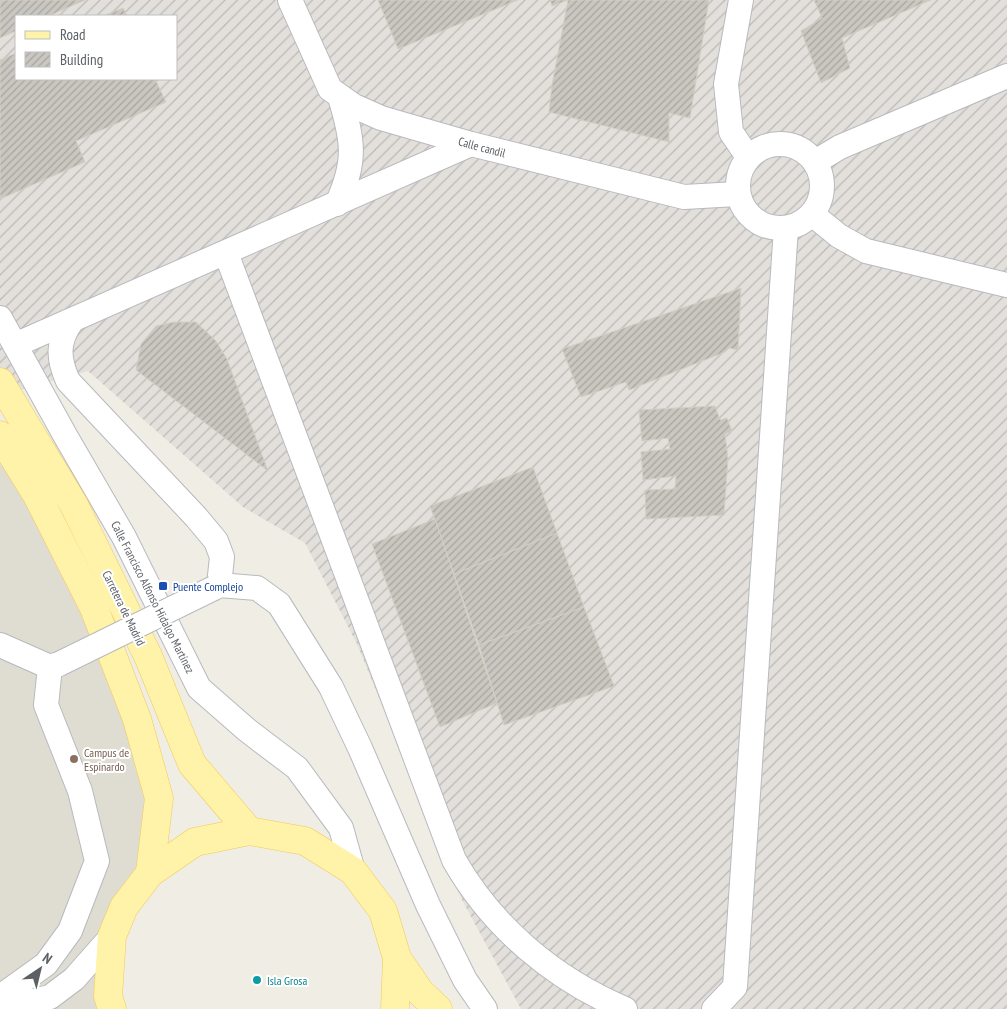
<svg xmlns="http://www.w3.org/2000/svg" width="1007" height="1009" font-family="'PT Sans Narrow',sans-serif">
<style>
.industrial{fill:url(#industrial-furrows);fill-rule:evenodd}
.education{fill:#dfdcd2}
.building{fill:url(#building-hatch);stroke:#d4cfc2}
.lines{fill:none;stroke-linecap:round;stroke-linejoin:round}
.street-casing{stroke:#b7babe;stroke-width:26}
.primary-casing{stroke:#f3ca59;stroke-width:29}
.street{stroke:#fff;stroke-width:24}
.primary{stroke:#fff2a9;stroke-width:28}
.street-bridge-casing{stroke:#b7babe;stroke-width:26;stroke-linecap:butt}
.street-bridge{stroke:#fff;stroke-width:24}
.transit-dot{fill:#1a4fb4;stroke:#fff;stroke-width:2}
.education-dot{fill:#8d6e63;stroke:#fff;stroke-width:2}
.culture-dot{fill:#0f9aa8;stroke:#fff;stroke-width:2}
.labels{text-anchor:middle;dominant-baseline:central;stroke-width:4;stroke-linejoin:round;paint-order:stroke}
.street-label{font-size:12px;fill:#5c6065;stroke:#fff}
.transit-label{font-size:12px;fill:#164399;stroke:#fff;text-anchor:start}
.education-label{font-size:12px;fill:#785e54;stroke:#fff;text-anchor:start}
.culture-label{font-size:12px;fill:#0d838f;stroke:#fff;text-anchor:start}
</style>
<defs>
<pattern id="industrial-furrows" width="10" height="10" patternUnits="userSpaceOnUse" patternTransform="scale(1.25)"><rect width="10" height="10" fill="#e3e0dc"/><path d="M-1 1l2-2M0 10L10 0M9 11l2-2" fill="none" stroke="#bbb9b6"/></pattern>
<pattern id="building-hatch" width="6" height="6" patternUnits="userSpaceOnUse" patternTransform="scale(1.25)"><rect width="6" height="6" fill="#cac7c1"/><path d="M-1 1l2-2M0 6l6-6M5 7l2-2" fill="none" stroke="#a7a5a0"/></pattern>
</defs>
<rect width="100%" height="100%" fill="#efede4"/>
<path class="industrial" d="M 0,0 L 1007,0 L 1007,1009 L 521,1009 L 461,898 L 357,644 L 305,543 L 243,507 L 88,371 L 0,395 ZM 16,16 L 176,16 L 176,79 L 16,79 Z"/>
<polygon class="education" points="0,464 38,497 159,798 124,907 112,1009 0,1009"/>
<g class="building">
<polygon points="0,0 85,0 49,16 16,16 16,31 0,38"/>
<polygon points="378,0 518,0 398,49"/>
<polygon points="550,0 709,0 690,118 669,113 669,142 549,112 552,85 568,0 552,6"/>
<polygon points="814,0 931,0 842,38 850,68 821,83 801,31 822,18"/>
<polygon points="123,8 127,16 103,16"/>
<polygon points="16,53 16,79 155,79 166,102 76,141 85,162 0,199 0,60"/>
<polygon points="741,288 738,350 729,348 725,352 629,390 626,382 581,397 562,349"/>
<polygon points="174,322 196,322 216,341 227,359 268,471 136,370 141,344 156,326"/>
<polygon points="715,406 720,420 727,418 732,431 725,434 728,459 724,515 646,519 645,490 675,489 676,476 643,480 641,452 670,449 668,438 642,441 639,410"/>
<polygon points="533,467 557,533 454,574 430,506"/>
<polygon points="435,519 497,703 440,727 372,544"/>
<polygon points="557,533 584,607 479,645 454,574"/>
<polygon points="584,607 614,686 504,725 479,645"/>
</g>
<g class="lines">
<defs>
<g id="street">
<polyline points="290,0 330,89 354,106 381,118 471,144 684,197 737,194"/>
<polyline points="741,0 726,84 731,132 748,157"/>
<circle cx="780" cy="186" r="42"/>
<polyline points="815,162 840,147 1007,76"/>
<path d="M 337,204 C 357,161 353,140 340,97"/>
<polyline points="812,214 839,236 866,251 1007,285"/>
<path d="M 226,253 L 454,860 C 492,927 554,979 625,1009"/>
<polyline points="0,318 66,437 124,537 199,688 247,730 297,768 341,828 353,871"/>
<path d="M 71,322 C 57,342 58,359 68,381 L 196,517 L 216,541 L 222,557 L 219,585"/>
<polyline points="15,345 471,144"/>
<polyline points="214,588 219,585 257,588 279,604 331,687 360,748 428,905 465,980 485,1009"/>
<polyline points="0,645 50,667"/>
<polyline points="0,997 46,964 70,931 97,861 80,791 46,705 50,667 59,664"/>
<polyline points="0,1006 10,1007 50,997 74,979 112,936"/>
<polyline points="714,1009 735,987 786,228"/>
</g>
<g id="primary">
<polyline points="0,382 74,505 148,656 192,764 249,831"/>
<polyline points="0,435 38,497 94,608 137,719 159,798 150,873"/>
<polyline points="112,1009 108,996 112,936 124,907 150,873 195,842 249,831 305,841 353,871 383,911 397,958 420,992 438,1009"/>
<polyline points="395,1009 397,958"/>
</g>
</defs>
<use href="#street" class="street-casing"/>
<use href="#primary" class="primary-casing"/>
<use href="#street" class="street"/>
<use href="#primary" class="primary"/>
<defs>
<polyline id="street-bridge" points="59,664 214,588"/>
</defs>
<use href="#street-bridge" class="street-bridge-casing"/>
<use href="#street-bridge" class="street-bridge"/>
</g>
<rect class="transit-dot" x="158" y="581" width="10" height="10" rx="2.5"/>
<circle class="education-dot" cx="74" cy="759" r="5"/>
<circle class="culture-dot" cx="257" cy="980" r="5"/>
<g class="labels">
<g class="street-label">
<text transform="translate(482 147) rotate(15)">Calle candil</text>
<text transform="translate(153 597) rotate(63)">Calle Francisco Alfonso Hidalgo Martínez</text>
<text transform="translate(124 608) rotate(64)">Carretera de Madrid</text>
</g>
<g class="transit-label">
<text x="173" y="586">Puente Complejo</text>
</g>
<g class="education-label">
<text x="84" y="752">Campus de<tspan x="84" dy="14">Espinardo</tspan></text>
</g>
<g class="culture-label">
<text x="267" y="980">Isla Grosa</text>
</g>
</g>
<rect x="15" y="15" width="162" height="65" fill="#ffffff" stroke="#bebfc1"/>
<rect x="25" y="31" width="25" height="8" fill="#fff2a9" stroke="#bebfc1"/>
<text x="60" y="40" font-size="15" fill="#5c6065">Road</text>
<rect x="25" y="52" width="25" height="15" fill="url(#building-hatch)" stroke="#bebfc1"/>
<text x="60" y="65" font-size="15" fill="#5c6065">Building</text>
<g transform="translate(40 969) rotate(35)" stroke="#ffffff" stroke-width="4" paint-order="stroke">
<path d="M0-4L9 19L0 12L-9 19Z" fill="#5c6065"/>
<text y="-8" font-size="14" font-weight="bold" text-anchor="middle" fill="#5c6065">N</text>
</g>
</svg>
